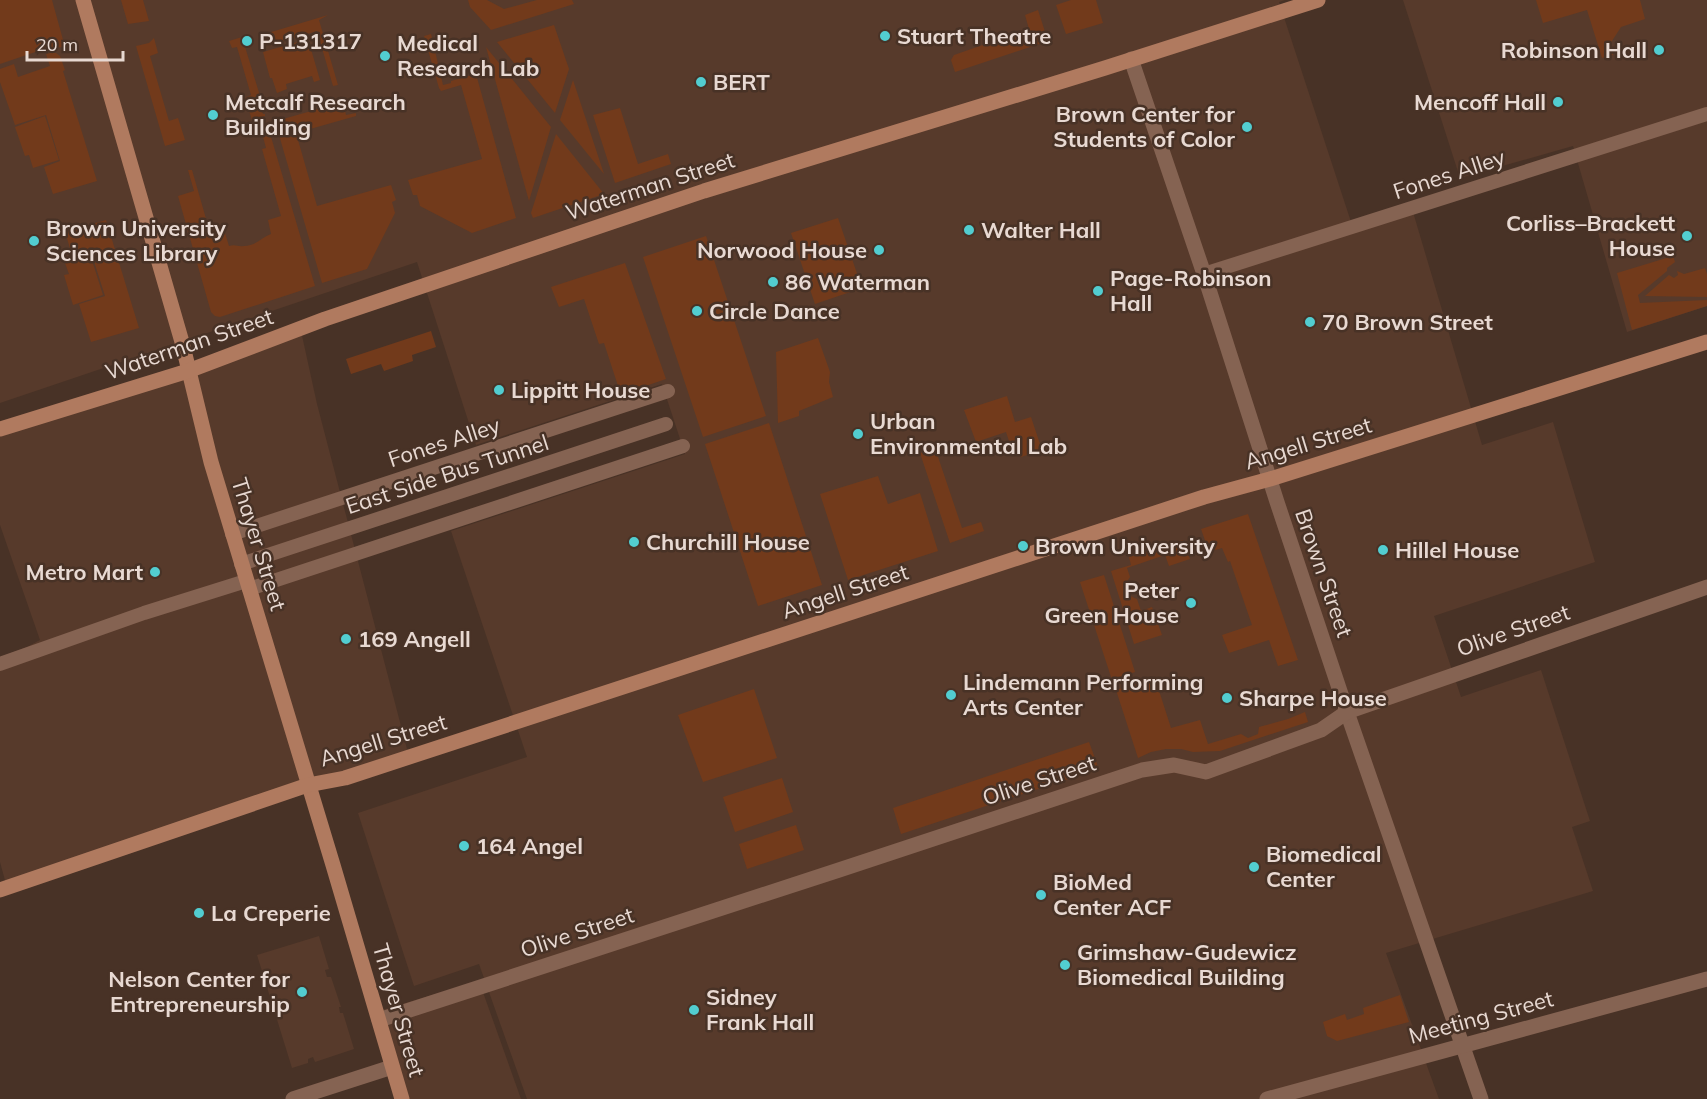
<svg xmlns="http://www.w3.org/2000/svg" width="1707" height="1099" font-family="Mulish,sans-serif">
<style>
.built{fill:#573a2b}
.green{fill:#723a1b}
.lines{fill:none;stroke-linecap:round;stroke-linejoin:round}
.lane{stroke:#856352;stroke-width:14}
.street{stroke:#856352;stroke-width:15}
.secondary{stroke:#b07a5f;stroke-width:15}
.poi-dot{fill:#52cdd0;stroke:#483226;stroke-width:2}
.labels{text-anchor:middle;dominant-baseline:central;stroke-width:5;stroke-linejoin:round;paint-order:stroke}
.poi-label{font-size:22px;font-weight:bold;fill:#e8d9d2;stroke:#483226;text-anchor:start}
.street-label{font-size:22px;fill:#e8d9d2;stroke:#483226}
</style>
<rect width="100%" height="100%" fill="#483226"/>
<g class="built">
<polygon points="0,0 1285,0 1279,2 1354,231 1413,212 1482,445 1553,422 1595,562 1434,616 1461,697 1541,670 1590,821 1572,827 1593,891 1386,953 1439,1099 527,1099 479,964 414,986 358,813 527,757 451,531 685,454 662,384 476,445 417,262 0,403"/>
<polygon points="1403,0 1707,0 1707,306 1627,332 1573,146 1460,178"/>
<polygon points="301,331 317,404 407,749 410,753 6,884 0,862 0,657 27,647 40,640 0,525 0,433"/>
<polygon points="319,936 329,969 325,970 327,977 331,977 341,1007 339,1007 340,1013 343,1013 354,1049 315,1062 313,1057 308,1059 308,1063 292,1068 257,955"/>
<polygon points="479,981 521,1099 398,1099 372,1013"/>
</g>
<g class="green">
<polygon points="0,0 52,0 65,47 47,48 0,64"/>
<polygon points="121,0 143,0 149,21 128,24"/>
<polygon points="468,0 487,0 504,9 537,0 572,0 574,4 491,30 470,7"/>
<polygon points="1071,0 1096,0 1103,23 1066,34 1056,5"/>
<polygon points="1536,0 1640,0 1645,19 1621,27 1610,44 1613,55 1602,58 1587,10 1543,23"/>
<polygon points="1038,10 1048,41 955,72 951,60 954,55 1029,29 1025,15"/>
<polygon points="328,15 319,20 338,85 333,86 317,31 280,42 279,40 265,44 265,46 261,47 258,36"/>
<polygon points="554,25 569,69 555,113 497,42"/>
<polygon points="431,34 443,85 451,83 451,81 476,74 516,218 472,233 420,206 417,195 413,195 408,180 482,159 461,85 441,91 439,88 424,36"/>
<polygon points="242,37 261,99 259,100 263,114 265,114 265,116 252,120 245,98 251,95 237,47 232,48 229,41"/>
<polygon points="154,38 158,53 150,56 169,121 178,118 185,140 165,146 136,46 149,43"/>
<polygon points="308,39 320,80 314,82 312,76 286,84 287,89 277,93 272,78 270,78 263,52"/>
<polygon points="486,47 551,127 529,201"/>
<polygon points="50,53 56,53 60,56 65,70 63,71 97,181 53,194 44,167 60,161 46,115 15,125 0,82 0,69 14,64 18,77 50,66 46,54"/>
<polygon points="573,80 604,174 560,120"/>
<polygon points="343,102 346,115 356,113 356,116 296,133 317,206 391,185 396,200 392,202 395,213 367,269 322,283 277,128 284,126 288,136 283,119"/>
<polygon points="620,108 638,164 668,154 671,164 615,183 593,115"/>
<polygon points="45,116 59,160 33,168 29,155 25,156 15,127"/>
<path d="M 269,130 L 315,286 L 220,317 L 215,316 L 211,312 L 178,196 L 194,191 L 188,170 L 192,170 L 211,236 L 225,233 L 229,246 C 236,244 237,247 244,246 C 256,246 262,237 271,234 L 268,220 L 281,216 L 262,149 L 266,148 L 262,133 L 256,135 Z"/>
<polygon points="556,134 604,194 533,218 531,213"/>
<polygon points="838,218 862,288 815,304 791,233"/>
<polygon points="106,220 139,328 91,342 79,304 105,296 91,252 73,258 65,232"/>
<polygon points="706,236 766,416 703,437 643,257"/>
<polygon points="90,254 103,295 73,305 64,275 69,274 65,263"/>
<polygon points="1673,256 1675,262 1667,268 1667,271 1638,295 1640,303 1707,300 1707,306 1632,330 1617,273"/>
<polygon points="625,263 666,379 625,393 620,392 604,343 599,344 584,299 559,307 551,287"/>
<polygon points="1705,268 1707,274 1707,297 1645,296 1669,275 1674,278 1678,275 1677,271 1684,274"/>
<polygon points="431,331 436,347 412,355 413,361 384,371 381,364 351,374 346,359"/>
<polygon points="818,338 830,372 829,382 833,397 799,411 799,416 778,423 776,352"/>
<polygon points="1007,396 1015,422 1031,417 1042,450 1021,457 1018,448 1012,450 1006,432 976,442 964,410"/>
<polygon points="769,423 822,585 758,606 705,444"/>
<polygon points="935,448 962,528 981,522 984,531 950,543 920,453"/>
<polygon points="878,476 888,504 920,493 938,551 848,580 820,494"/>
<polygon points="1248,514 1298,660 1278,666 1269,640 1229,653 1222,635 1252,625 1230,561 1228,562 1222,548 1209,552 1201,529"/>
<path d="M 1183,540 L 1190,559 L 1169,566 L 1165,555 L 1127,568 L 1130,577 L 1124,586 C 1126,594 1130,596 1137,599 L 1141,611 L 1152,607 L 1162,635 L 1134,644 L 1111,571 L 1131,565 L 1129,557 Z"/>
<polygon points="1104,575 1135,672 1112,680 1080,582"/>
<polygon points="1155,678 1171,728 1200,720 1208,744 1241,734 1248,738 1258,734 1259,727 1288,719 1305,712 1308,722 1220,751 1193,752 1181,749 1166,749 1151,752 1138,758 1116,690"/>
<polygon points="754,689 777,758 703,782 678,715"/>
<polygon points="1089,742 1099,769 901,834 893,808"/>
<polygon points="782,778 793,812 735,832 723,797"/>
<polygon points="796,825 804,850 747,869 739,844"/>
<polygon points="1400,995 1409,1022 1337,1041 1327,1036 1323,1022 1345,1014 1347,1020 1364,1014 1363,1008"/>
</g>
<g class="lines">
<g class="lane">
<polyline points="1204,274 1707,114"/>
<polyline points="232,534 668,391"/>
<polyline points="241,564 666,424"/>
<polyline points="249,589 683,446"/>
<polyline points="0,664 144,613 246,581"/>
</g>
<g class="street">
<polyline points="1131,59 1204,274 1277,502 1347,712 1481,1099"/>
<polyline points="379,1020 839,870 1142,770 1174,765 1206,772 1321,730 1347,712 1707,587"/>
<polyline points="293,1099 392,1067"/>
<polyline points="1267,1099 1707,979"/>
</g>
<g class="secondary">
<polyline points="83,0 182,342 211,462 333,865 402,1099"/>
<polyline points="0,429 188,371 325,319 704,191 1105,68 1318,0"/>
<polyline points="0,890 308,785 345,778 1204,497 1270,479 1707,342"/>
</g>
</g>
<g class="poi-dot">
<circle cx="885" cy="36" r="6"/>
<circle cx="247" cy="41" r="6"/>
<circle cx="1659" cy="50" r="6"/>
<circle cx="385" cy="56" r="6"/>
<circle cx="701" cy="82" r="6"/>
<circle cx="1558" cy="102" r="6"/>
<circle cx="213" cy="115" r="6"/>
<circle cx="1247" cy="127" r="6"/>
<circle cx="969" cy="230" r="6"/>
<circle cx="1687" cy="236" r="6"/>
<circle cx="34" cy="241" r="6"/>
<circle cx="879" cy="250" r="6"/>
<circle cx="773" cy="282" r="6"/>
<circle cx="1098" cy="291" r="6"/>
<circle cx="697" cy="311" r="6"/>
<circle cx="1310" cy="322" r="6"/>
<circle cx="499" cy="390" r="6"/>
<circle cx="858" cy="434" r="6"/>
<circle cx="634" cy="542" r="6"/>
<circle cx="1023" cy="546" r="6"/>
<circle cx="1383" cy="550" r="6"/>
<circle cx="155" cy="572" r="6"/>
<circle cx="1191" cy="603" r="6"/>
<circle cx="346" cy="639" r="6"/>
<circle cx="951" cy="695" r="6"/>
<circle cx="1227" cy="698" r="6"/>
<circle cx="464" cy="846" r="6"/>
<circle cx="1254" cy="867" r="6"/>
<circle cx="1041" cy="895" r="6"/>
<circle cx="199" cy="913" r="6"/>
<circle cx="1065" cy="965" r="6"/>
<circle cx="302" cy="992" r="6"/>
<circle cx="694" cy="1010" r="6"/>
</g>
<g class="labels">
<g class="poi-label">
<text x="897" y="36">Stuart Theatre</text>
<text x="259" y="41">P-131317</text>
<text x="397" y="43">Medical<tspan x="397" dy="25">Research Lab</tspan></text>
<text x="1647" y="50" text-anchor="end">Robinson Hall</text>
<text x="713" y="82">BERT</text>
<text x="225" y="102">Metcalf Research<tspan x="225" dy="25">Building</tspan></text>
<text x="1546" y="102" text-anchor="end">Mencoff Hall</text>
<text x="1235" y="114" text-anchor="end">Brown Center for<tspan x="1235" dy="25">Students of Color</tspan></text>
<text x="1675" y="223" text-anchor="end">Corliss–Brackett<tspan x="1675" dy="25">House</tspan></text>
<text x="46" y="228">Brown University<tspan x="46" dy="25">Sciences Library</tspan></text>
<text x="981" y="230">Walter Hall</text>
<text x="867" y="250" text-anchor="end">Norwood House</text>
<text x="1110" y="278">Page-Robinson<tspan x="1110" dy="25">Hall</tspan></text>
<text x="785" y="282">86 Waterman</text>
<text x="709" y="311">Circle Dance</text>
<text x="1322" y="322">70 Brown Street</text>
<text x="511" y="390">Lippitt House</text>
<text x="870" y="421">Urban<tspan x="870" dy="25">Environmental Lab</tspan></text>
<text x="646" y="542">Churchill House</text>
<text x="1035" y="546">Brown University</text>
<text x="1395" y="550">Hillel House</text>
<text x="143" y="572" text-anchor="end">Metro Mart</text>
<text x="1179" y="590" text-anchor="end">Peter<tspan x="1179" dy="25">Green House</tspan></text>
<text x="358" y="639">169 Angell</text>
<text x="963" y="682">Lindemann Performing<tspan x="963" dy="25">Arts Center</tspan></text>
<text x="1239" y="698">Sharpe House</text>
<text x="476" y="846">164 Angel</text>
<text x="1266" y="854">Biomedical<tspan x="1266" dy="25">Center</tspan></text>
<text x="1053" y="882">BioMed<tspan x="1053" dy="25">Center ACF</tspan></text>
<text x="211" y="913">La Creperie</text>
<text x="1077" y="952">Grimshaw-Gudewicz<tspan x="1077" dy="25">Biomedical Building</tspan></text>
<text x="290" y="979" text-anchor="end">Nelson Center for<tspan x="290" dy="25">Entrepreneurship</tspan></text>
<text x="706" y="997">Sidney<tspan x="706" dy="25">Frank Hall</tspan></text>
</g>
<g class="street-label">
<text transform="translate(1449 174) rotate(-18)">Fones Alley</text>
<text transform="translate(650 186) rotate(-18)">Waterman Street</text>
<text transform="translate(189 344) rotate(-19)">Waterman Street</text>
<text transform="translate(444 442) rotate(-18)">Fones Alley</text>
<text transform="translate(1308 443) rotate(-17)">Angell Street</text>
<text transform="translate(447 474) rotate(-18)">East Side Bus Tunnel</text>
<text transform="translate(259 544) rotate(73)">Thayer Street</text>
<text transform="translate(1324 573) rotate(71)">Brown Street</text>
<text transform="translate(845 591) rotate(-18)">Angell Street</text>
<text transform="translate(1513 630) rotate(-19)">Olive Street</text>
<text transform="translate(383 740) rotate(-17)">Angell Street</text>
<text transform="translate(1039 780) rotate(-18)">Olive Street</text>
<text transform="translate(577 932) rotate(-18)">Olive Street</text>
<text transform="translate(399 1010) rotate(74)">Thayer Street</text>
<text transform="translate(1481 1017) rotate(-15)">Meeting Street</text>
</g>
</g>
<path d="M27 51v9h96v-9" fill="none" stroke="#e8d9d2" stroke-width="3"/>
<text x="36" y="51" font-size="18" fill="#e8d9d2" stroke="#483226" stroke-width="4.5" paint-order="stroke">20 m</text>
</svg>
